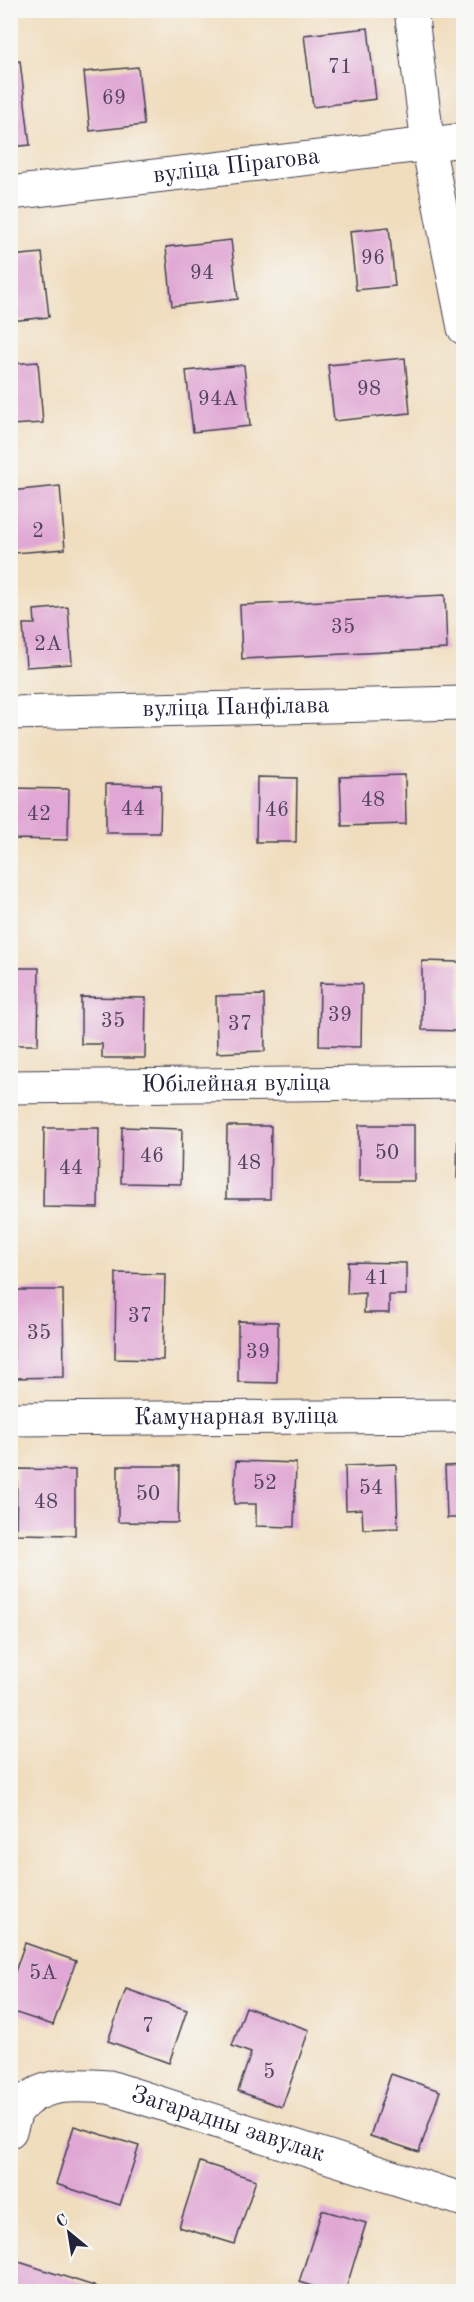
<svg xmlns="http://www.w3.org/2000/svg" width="474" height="2302" font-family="'Old Standard TT',serif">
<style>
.building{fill:#e0a7d4}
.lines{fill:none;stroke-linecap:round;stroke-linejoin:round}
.minor-casing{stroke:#413e4f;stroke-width:35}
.minor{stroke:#fff;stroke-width:33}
.labels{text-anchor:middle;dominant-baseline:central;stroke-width:4.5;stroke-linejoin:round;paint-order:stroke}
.number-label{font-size:21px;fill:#524361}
.street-label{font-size:24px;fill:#22223b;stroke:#f6f6f2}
</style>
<rect width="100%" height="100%" fill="#f6f6f2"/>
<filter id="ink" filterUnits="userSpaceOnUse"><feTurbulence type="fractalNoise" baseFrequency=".0167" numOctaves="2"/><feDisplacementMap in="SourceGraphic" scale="12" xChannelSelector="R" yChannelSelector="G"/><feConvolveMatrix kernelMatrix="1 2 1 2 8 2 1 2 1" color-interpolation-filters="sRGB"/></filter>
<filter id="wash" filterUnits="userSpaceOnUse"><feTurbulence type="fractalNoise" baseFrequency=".008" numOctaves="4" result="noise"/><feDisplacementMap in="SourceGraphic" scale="24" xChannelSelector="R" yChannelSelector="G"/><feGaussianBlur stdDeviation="1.35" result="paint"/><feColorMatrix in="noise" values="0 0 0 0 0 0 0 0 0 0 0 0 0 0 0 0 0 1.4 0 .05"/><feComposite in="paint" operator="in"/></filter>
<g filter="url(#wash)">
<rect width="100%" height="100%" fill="#f0ddbe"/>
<g id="blocks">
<g class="building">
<polygon points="368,28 376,99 313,107 304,35"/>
<polygon points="20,61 30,145 10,147 10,62"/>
<polygon points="138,67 144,125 90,131 84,72"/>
<polygon points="389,227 395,286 356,290 350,231"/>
<polygon points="231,240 238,299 172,306 166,247"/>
<polygon points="42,253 49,317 10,321 10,256"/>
<polygon points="405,358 410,413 334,421 328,365"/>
<polygon points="38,362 43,423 10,425 10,364"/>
<polygon points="244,365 250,426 193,432 186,371"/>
<polygon points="60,486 65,549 14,553 10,491"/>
<polygon points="445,595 447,649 242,659 240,605"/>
<polygon points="68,607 72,664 26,667 23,624 35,624 34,610"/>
<polygon points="405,775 406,824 342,826 340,777"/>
<polygon points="257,777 297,778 296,842 256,842"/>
<polygon points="106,784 161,785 160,833 106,833"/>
<polygon points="10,788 69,789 68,840 10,839"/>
<polygon points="422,961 460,962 459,1031 422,1030"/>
<polygon points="10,968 39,968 38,1045 10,1045"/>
<polygon points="320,983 362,984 361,1047 319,1046"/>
<polygon points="264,995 265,1051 217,1053 216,996"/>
<polygon points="81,997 146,998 145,1058 102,1058 102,1044 81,1044"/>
<polygon points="458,1123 464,1123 464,1178 457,1178"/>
<rect x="359" y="1125" width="55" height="56"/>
<polygon points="227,1126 271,1126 270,1199 226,1199"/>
<polygon points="122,1127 182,1129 181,1184 121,1183"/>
<polygon points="44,1128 99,1128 98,1208 43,1207"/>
<polygon points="348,1262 406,1263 406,1295 389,1295 389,1313 364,1313 365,1293 347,1294"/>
<polygon points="116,1273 165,1274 163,1360 115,1359"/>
<polygon points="13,1290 63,1290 64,1377 14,1378"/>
<polygon points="238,1321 278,1322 277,1383 238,1382"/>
<polygon points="236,1461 296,1463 294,1527 256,1526 256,1504 234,1504"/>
<polygon points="396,1464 398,1528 363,1529 362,1509 346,1510 345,1466"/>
<polygon points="464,1465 464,1518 447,1518 445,1466"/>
<polygon points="118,1466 179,1466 178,1523 118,1522"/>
<polygon points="17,1469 75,1470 75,1535 16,1534"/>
<polygon points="25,1943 76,1961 53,2025 10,2011 10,1986"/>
<polygon points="126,1989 187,2010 169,2063 108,2041"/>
<polygon points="246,2007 309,2030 282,2107 238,2091 251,2053 232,2046"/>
<polygon points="391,2074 440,2091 419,2152 370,2136"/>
<polygon points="74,2126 139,2146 120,2205 56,2184"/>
<polygon points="200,2162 256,2180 235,2244 179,2227"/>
<polygon points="322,2210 366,2223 345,2292 331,2292 299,2282"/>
<polygon points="13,2260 97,2287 96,2292 10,2292 10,2267"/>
</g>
</g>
</g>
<g filter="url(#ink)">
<use href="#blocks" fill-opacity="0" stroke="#413e4f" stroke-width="1.5"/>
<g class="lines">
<defs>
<g id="minor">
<polyline points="411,10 428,145 464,328"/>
<path id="s1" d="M 10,193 L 464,140"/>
<path id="s2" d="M 10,713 L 464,703"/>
<path id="s3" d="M 10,1087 L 464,1082"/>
<path id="s4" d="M 10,1419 L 464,1416"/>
<path id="s5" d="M 10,2131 C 13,2124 14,2113 19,2108 C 41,2081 78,2085 109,2087 L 464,2200"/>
</g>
</defs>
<use href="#minor" class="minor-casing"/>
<use href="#minor" class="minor"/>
</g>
</g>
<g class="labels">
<g class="number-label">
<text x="340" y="67">71</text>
<text x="114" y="98">69</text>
<text x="373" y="258">96</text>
<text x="202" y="273">94</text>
<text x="369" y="389">98</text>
<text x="218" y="399">94А</text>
<text x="38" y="531">2</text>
<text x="343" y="627">35</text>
<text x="48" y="644">2А</text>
<text x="373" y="800">48</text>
<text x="133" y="809">44</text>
<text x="277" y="810">46</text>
<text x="39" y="814">42</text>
<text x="340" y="1015">39</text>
<text x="113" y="1021">35</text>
<text x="240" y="1024">37</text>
<text x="387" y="1153">50</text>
<text x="152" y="1156">46</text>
<text x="249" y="1163">48</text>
<text x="71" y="1168">44</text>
<text x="377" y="1278">41</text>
<text x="140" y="1316">37</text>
<text x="39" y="1333">35</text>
<text x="258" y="1352">39</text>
<text x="265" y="1483">52</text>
<text x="371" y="1488">54</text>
<text x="148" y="1494">50</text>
<text x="46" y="1502">48</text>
<text x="43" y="1973">5А</text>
<text x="148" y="2026">7</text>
<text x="269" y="2072">5</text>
</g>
<g class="street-label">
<text stroke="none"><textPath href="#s1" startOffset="228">вуліца Пірагова</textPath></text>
<text stroke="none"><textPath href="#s2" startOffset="226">вуліца Панфілава</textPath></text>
<text stroke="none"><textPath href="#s3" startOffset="226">Юбілейная вуліца</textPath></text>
<text stroke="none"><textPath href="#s4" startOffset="226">Камунарная вуліца</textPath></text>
<text stroke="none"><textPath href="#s5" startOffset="246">Загарадны завулак</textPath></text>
</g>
</g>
<rect width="474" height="2302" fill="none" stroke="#f6f6f2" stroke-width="36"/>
<g transform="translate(69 2233) rotate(330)" stroke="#f6f6f2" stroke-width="4.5" paint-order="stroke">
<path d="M0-4.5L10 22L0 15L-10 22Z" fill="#22223b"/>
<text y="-9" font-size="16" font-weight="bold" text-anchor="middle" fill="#22223b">С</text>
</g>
</svg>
